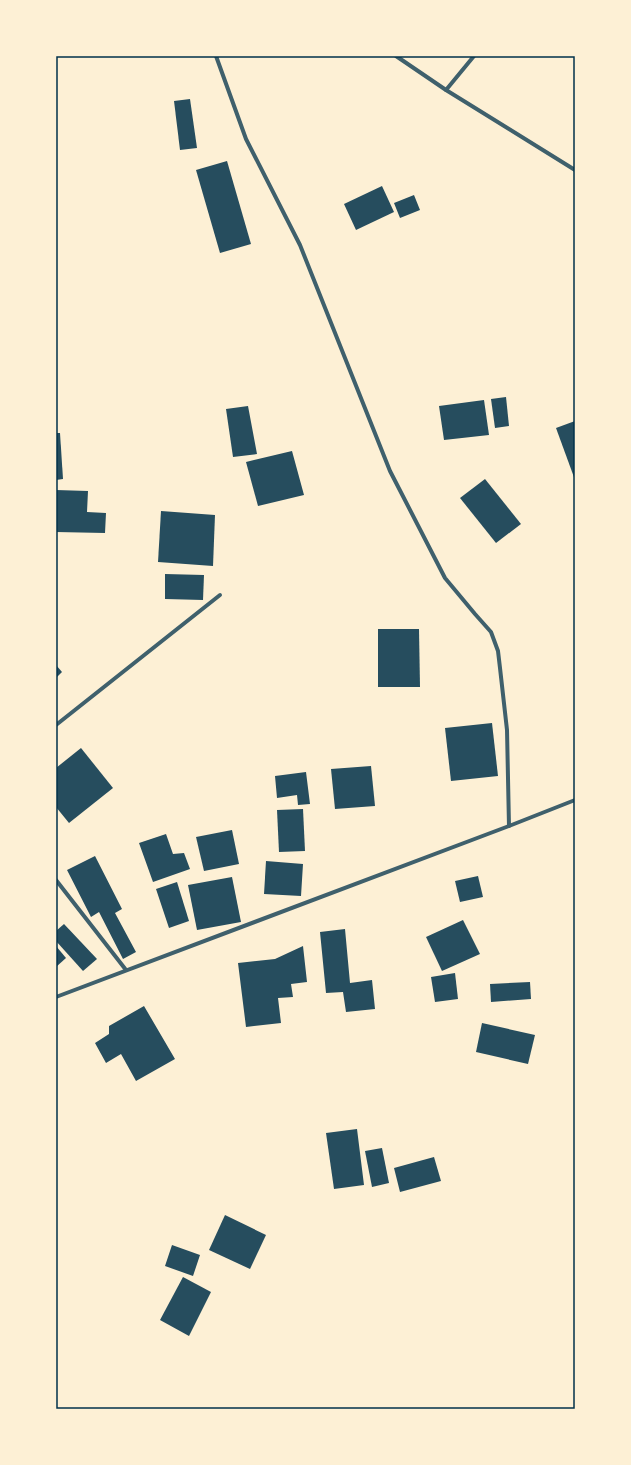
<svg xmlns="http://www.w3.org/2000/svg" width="631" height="1465" font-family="Commissioner,sans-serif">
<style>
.building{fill:#264d5e}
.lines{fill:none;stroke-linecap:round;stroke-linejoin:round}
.minor{stroke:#3f606c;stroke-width:4}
.neatline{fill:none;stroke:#003049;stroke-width:1.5}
</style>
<rect width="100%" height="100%" fill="#fdf0d5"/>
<g class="building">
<polygon points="190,99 197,148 180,150 174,101"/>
<polygon points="227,161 251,244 220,253 196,170"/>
<polygon points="382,186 394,212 356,230 344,204"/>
<polygon points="414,195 420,210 400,218 394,203"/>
<polygon points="506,397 509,426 495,428 491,399"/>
<polygon points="484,400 489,435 444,440 439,406"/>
<polygon points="248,406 257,454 233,457 226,409"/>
<polygon points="575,421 575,480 556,428"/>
<polygon points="56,433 60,433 63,479 56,480"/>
<polygon points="292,451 304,495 258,506 246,462"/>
<polygon points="485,479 521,524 496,543 460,498"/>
<polygon points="56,490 88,491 87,512 106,513 105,533 56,532"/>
<polygon points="161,511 215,515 213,566 158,562"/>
<polygon points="165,574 204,575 203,600 165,599"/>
<polygon points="378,629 419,629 420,687 378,687"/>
<polygon points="56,665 62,672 56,678"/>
<polygon points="492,723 498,776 451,781 445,728"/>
<polygon points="81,748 113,788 69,823 56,807 56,768"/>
<polygon points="371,766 375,806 335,809 331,769"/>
<polygon points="306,772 310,804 298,805 297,795 277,798 275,776"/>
<polygon points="303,809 305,851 279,852 277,810"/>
<polygon points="232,830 239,864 204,871 196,837"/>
<polygon points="166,834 173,854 184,853 190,869 153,882 139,843"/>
<polygon points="95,856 122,909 115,913 136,952 123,959 99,912 91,917 67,870"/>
<polygon points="266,861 303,864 301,896 264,894"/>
<polygon points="478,876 483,897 460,902 455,881"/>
<polygon points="232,877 241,922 197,930 188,885"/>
<polygon points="177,882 189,921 169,928 156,889"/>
<polygon points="463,920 480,954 442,971 426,937"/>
<polygon points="64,924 97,959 83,971 56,941 56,931"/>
<polygon points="345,929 350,983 372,980 375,1009 346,1012 343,992 326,993 320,932"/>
<polygon points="56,946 66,958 56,967"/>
<polygon points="303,946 307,982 291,984 293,997 278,998 281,1023 246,1027 238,963 275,959"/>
<polygon points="455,973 458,999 435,1002 431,977"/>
<polygon points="530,982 531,999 491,1002 490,984"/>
<polygon points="144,1006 175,1059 136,1081 121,1054 106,1063 95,1043 109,1034 109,1026"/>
<polygon points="482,1023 535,1035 528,1064 476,1052"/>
<polygon points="357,1129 364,1185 334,1189 326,1133"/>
<polygon points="382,1148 389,1183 372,1187 365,1151"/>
<polygon points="434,1157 441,1181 400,1192 394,1168"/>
<polygon points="225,1215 266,1235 250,1269 209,1250"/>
<polygon points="172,1245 200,1255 193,1276 165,1266"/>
<polygon points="183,1277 211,1292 189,1336 160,1320"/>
</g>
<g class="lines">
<g class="minor">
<polyline points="216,56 246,139 300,245 390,471 445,578 475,614 491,632 498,651 500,668 507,730 509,826"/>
<polyline points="396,56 446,90 575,170"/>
<polyline points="446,90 474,56"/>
<polyline points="56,725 220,595"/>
<polyline points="56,880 126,970"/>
<polyline points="56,997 509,826 575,800"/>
</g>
</g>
<rect width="631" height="1465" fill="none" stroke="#fdf0d5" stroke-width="114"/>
<rect x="57" y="57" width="517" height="1351" class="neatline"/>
</svg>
